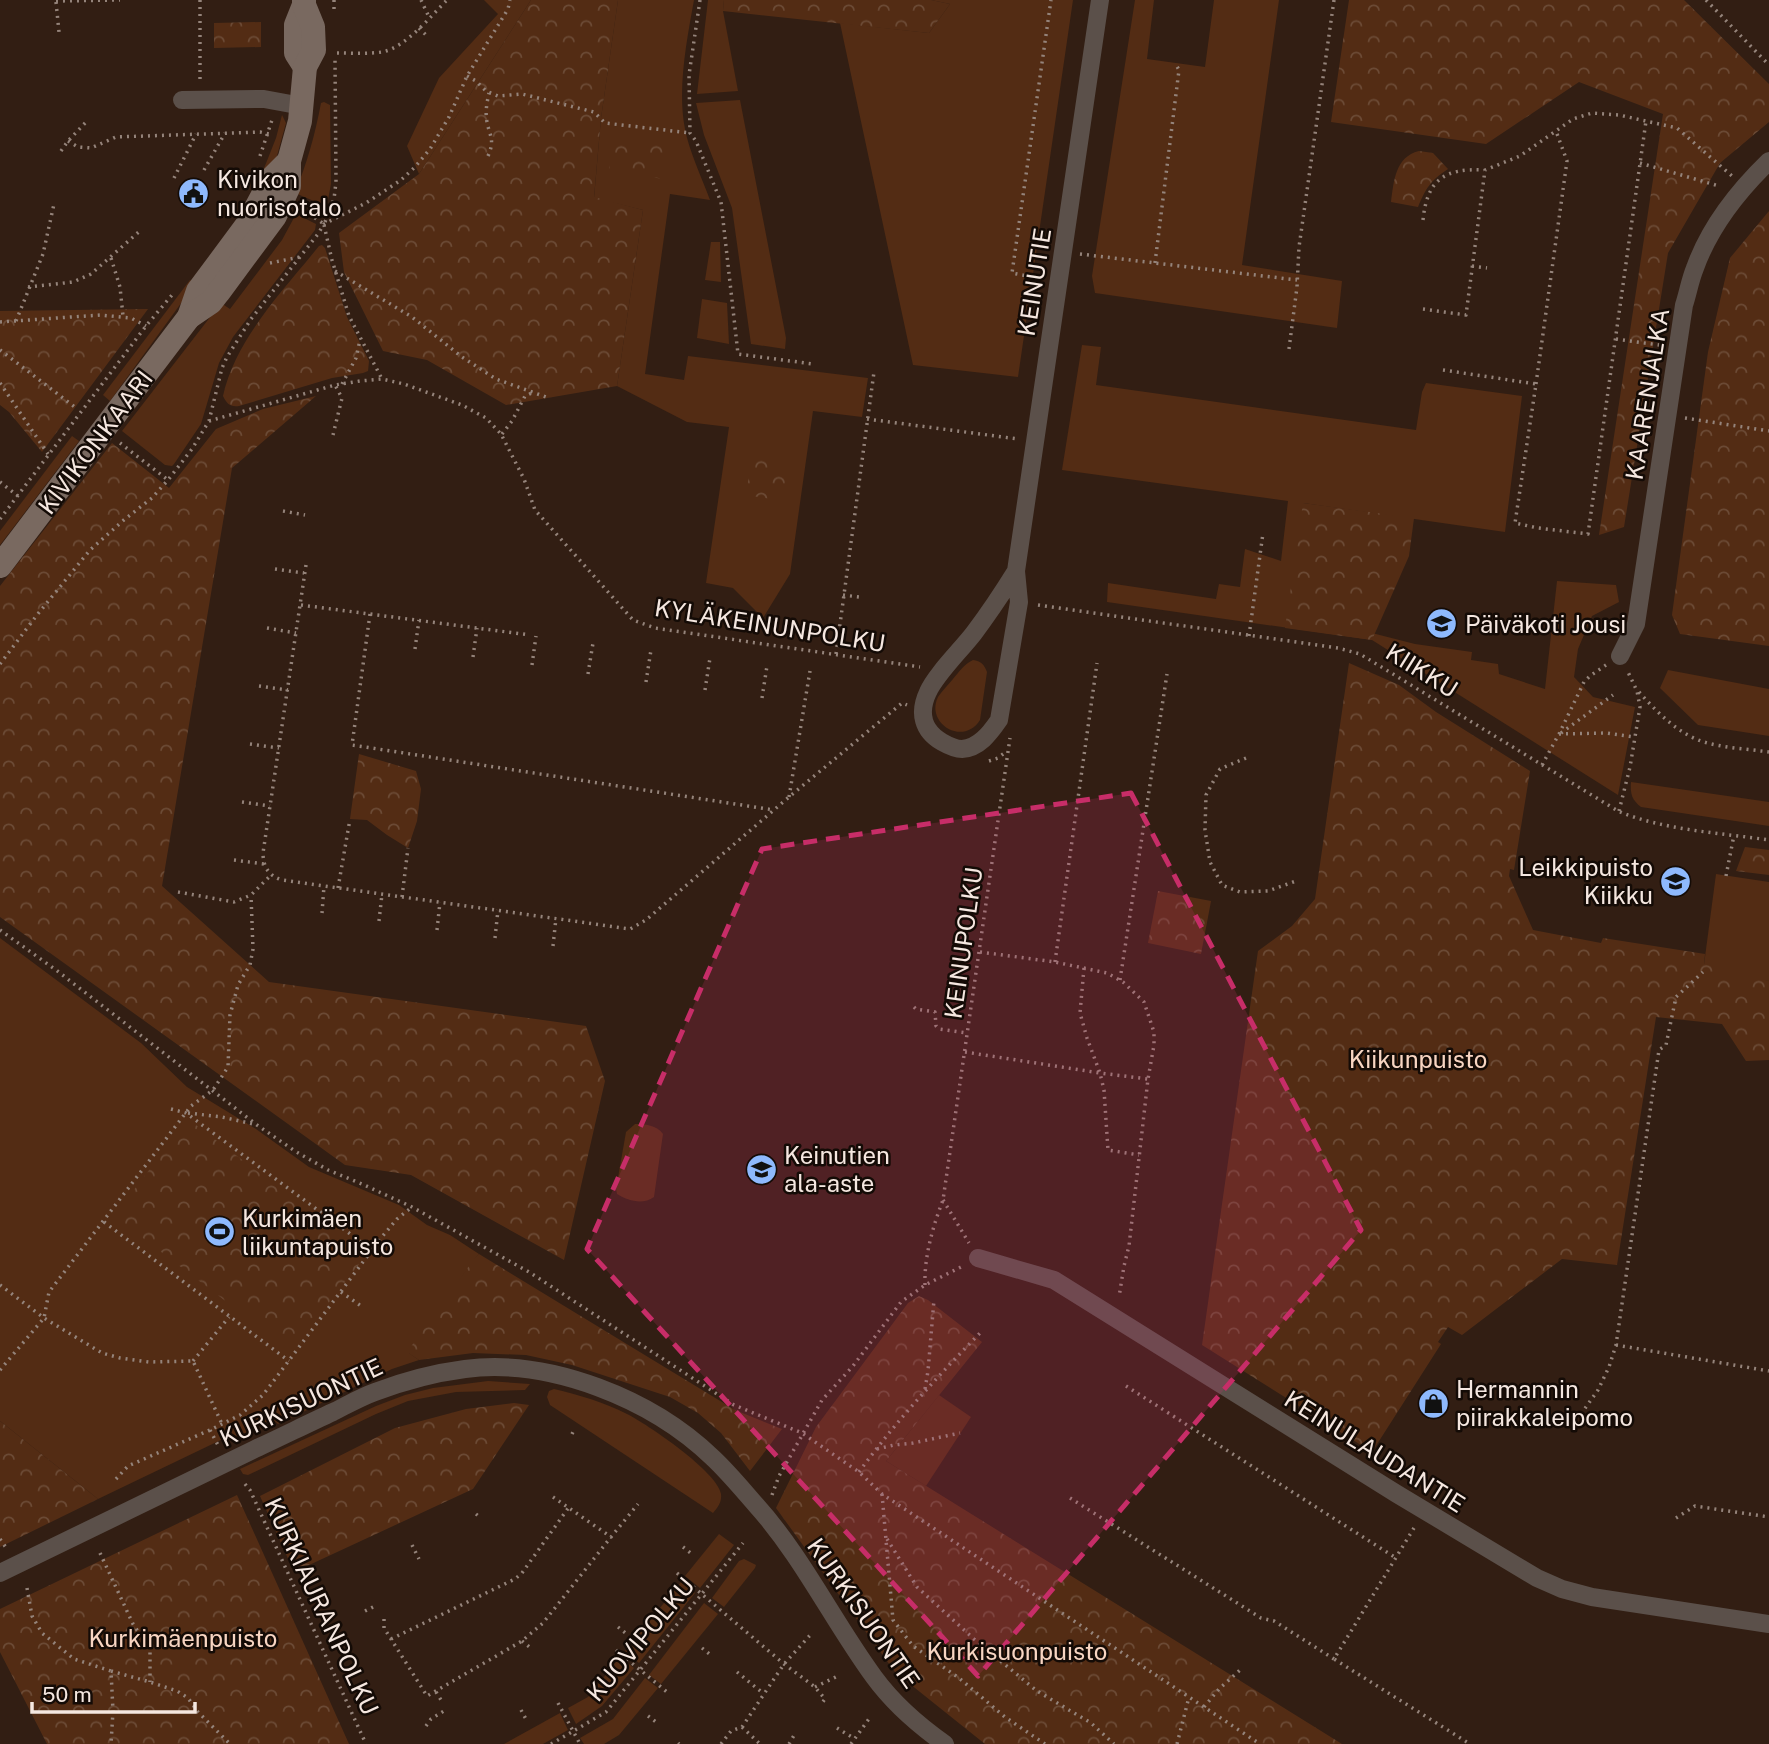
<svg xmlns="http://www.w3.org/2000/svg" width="1769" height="1744" font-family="'Public Sans',sans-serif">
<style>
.grass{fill:#532c14}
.forest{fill:url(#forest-crowns)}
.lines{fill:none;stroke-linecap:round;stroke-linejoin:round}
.path{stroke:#95847b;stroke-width:3.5;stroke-dasharray:2 5;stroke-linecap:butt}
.street{stroke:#5b504a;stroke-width:18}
.secondary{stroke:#796960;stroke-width:24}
.marked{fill:#c72d68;fill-opacity:0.2;stroke:#c72d68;stroke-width:5;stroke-dasharray:14 9;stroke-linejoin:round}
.labels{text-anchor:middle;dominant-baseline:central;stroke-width:5;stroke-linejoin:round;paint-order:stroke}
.poi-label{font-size:24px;fill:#f5e7e0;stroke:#140b06;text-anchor:start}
.street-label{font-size:24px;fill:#f5e7e0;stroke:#140b06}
.park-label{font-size:24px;fill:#f8d5c2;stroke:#140b06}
</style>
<defs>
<pattern id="forest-crowns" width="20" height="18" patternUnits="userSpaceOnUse" patternTransform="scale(1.75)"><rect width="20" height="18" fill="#532c14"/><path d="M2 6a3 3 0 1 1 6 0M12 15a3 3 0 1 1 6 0" fill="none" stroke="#6c4b36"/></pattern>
</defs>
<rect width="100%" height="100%" fill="#321e13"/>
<g class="grass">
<polygon points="484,0 531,0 419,174 407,146 439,78 498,14"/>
<path d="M 618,0 L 694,0 C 687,39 677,89 685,129 C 689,151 702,178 710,200 L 670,194 L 645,374 L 684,380 L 688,356 L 868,378 L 862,417 L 813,411 L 790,574 L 763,618 L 733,588 L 706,583 L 729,427 L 687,422 L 617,386 L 643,210 L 594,198 L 601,118 Z"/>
<polygon points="708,0 724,0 723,11 738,91 697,94"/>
<polygon points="931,0 1073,0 1018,377 913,365 840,23 929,33 950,4"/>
<polygon points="1135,0 1154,0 1147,59 1205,67 1214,0 1279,0 1242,265 1342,281 1337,328 1095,293 1092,276"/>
<polygon points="740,100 786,338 785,349 751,344 732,208 704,135 696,103"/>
<path d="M 324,102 L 330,105 L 331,184 L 327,205 L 323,205 L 295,193 C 307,163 315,135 321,103 Z"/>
<polygon points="282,115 286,123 275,163 261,176 276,138"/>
<polygon points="296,214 316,224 315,230 233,337 219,363 201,424 174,464 172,466 165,465 122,431 221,303 230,309 282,240"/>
<polygon points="711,242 720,242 721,282 705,280"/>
<polygon points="190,280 195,284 110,401 103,395"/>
<polygon points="702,299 727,303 729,344 697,338"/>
<polygon points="1082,345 1101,347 1096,385 1416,430 1422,392 1426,383 1522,396 1505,532 1303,503 1368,632 1415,644 1472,652 1471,660 1498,664 1499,674 1545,689 1557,581 1616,585 1619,602 1592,616 1578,649 1574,677 1593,697 1635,707 1618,795 1372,640 1107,602 1108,583 1216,599 1219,584 1240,587 1245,549 1281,561 1288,501 1062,470"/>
<polygon points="72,436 79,441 0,545 0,531"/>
<path d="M 973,660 C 981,661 984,664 987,672 L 980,720 C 963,747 925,723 938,697 C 942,691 948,685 953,679 C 959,672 964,664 973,660 Z"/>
<polygon points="1668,670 1769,689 1769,736 1698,725 1660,688"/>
<path d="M 1631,782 L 1769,802 L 1769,826 L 1641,807 C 1632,800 1630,794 1631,782 Z"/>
<polygon points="1716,874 1769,882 1769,981 1703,972"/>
<polygon points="0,938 141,1043 187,1087 256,1129 309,1167 399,1205 427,1225 450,1235 479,1254 475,1258 409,1353 419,1360 392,1369 278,1424 272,1419 228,1442 225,1438 98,1499 0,1421"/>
<path d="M 635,1124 C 645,1124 657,1125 663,1134 L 654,1197 C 643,1205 628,1201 617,1194 L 616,1189 L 626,1132 Z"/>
<polygon points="488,1381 530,1384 525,1390 456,1392 408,1401 376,1414 248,1475 243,1474 240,1469 376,1406 405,1395 433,1388"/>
<path d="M 554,1389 C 579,1395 604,1402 627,1414 C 647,1424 718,1472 721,1494 C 722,1502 718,1507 713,1513 L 550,1405 L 547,1397 L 549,1391 Z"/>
<polygon points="939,1395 971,1417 926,1486 886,1461"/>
<polygon points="719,1534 734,1545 700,1588 685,1576"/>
<polygon points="744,1559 756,1565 755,1568 724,1607 712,1598 739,1561"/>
<polygon points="681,1582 695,1593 639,1663 625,1651"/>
<polygon points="704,1603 718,1614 661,1684 649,1675"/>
<polygon points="620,1657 634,1668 602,1706 576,1724 568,1708 588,1697"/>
<polygon points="645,1678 658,1688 619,1735 604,1744 584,1744 580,1738 613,1719"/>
<polygon points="560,1713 568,1730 543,1744 504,1744"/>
</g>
<g class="forest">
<polygon points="531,0 618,0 601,118 594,197 643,210 617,386 506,405 427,360 383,351 344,272 339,233 419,174"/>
<polygon points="724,0 931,0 950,4 929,33 723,11"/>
<polygon points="1349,0 1684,0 1769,84 1769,122 1720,163 1668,253 1624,527 1599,535 1663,114 1579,82 1486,144 1331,122"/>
<polygon points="261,22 261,47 214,48 214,23"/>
<polygon points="616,134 669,144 663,179 609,170"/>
<path d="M 1419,151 L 1433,153 L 1448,169 C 1430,181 1426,188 1418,207 L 1391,202 C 1394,181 1395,157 1419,151 Z"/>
<polygon points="1769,211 1769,646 1680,634 1672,615 1708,352 1730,258"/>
<path d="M 322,245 L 325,248 L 347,317 L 369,361 L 368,371 L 363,373 L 332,378 L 239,406 C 230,407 227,404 223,396 C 236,338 283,291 319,246 Z"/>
<polygon points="148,309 42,452 9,412 0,405 0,311"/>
<polygon points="316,396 232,468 162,886 269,982 586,1026 605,1081 564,1260 411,1175 345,1165 0,917 0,586 112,443 169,488 216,429 263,409"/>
<polygon points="753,450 790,455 783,501 746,495"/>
<polygon points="1303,503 1414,518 1409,556 1372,640 1285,628"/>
<polygon points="1349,663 1399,685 1436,712 1530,771 1514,870 1510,869 1509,876 1533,930 1601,943 1603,938 1705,954 1704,964 1769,981 1769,1060 1746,1061 1722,1024 1656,1017 1617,1265 1562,1259 1462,1335 1448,1327 1438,1342 1441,1344 1372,1452 1202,1345 1258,951 1292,926 1315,899"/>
<polygon points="359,754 416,771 421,789 417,821 408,848 387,835 367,820 350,819"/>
<polygon points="1745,847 1769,850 1769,875 1736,871"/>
<polygon points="1158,891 1211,901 1201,954 1148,943"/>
<polygon points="188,1119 367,1254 291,1351 114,1216"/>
<polygon points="479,1254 735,1410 782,1429 750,1471 721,1433 698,1413 670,1397 572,1365 526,1355 473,1353 419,1360 407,1352 469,1266 470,1262"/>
<polygon points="919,1296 928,1300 982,1342 886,1461 1342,1744 985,1744 895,1672 776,1508 816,1427 908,1303"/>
<polygon points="514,1403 529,1405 473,1489 294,1572 260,1496 395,1428 466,1409"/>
<polygon points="0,1421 98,1499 0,1547"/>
<polygon points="237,1495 349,1744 47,1744 0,1652 0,1609"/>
</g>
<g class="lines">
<g class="path">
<polyline points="200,0 200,80"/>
<polyline points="334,0 334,14"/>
<polyline points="421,0 429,17"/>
<polyline points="700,0 689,75 690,133 696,141 721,202 738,354 813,364"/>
<polyline points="1706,0 1769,65"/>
<polyline points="56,1 120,0"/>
<polyline points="56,2 59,32"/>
<polyline points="419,28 427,36"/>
<path d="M 337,53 C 352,53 368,54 382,52 C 405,48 431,16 447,0"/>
<polyline points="467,76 476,81 486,91 498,96 522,94 594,112 605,123 690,133"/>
<polyline points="68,141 78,147 91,148 116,137 260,132 269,134"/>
<polyline points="61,151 68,141 88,120"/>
<polyline points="260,156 272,120"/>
<path d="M 488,156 C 495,140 490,137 487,122 C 485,112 487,102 489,93"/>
<polyline points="1640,163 1719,186"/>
<polyline points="204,170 225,133"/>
<polyline points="174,178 196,134"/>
<polyline points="303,210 324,224"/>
<path d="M 1423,220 C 1427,180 1444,168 1484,170"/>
<polyline points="325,222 334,199 336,182 335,60"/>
<polyline points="324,225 332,260 349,316 382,379"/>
<polyline points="1080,254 1297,280"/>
<polyline points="111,258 120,287 123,316"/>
<polyline points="270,263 300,257"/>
<polyline points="1155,263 1179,70 1175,63"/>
<polyline points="1472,266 1487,268"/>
<polyline points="335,271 412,317 462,357 496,379 546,397"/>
<polyline points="1038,278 1012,273 1051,0"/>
<polyline points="28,287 73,282 91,274 141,230"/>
<polyline points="1423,309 1466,315 1485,170 1520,156 1573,119 1592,113 1619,115 1677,128 1732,176"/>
<polyline points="16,321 43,254 54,204"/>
<polyline points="0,322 100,315 131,318 146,326"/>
<polyline points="1616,339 1659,345"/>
<polyline points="1289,349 1297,287 1299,247 1334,0"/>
<polyline points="0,350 76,408"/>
<polyline points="1443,370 1536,384 1515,523 1538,528 1588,534 1646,121"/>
<polyline points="0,383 48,454"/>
<polyline points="342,384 356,358 360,340"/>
<polyline points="1536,384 1567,161 1556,131"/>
<polyline points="1685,418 1769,431"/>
<polyline points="867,419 1018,439"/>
<polyline points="209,421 335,385 360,381 382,379 404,384 462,405 486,418 501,434 524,479 535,510 633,620 655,628 920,667"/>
<polyline points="502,434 512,421 525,396 532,393"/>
<polyline points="333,435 342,398 335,385"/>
<polyline points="120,443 168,480"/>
<polyline points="0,482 18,496"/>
<polyline points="283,511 305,515"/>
<polyline points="0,519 146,326 172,295"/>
<path d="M 306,565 L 263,853 C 263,867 269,876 282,880 L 630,929 L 646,920 L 789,797 L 902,703 L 907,705"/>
<polyline points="275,569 304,573"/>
<polyline points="843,595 859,597"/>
<polyline points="301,605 530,635"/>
<path d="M 1038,605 L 1338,648 L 1360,654 L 1618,811 C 1662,830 1721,833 1769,840"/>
<polyline points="370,614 352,745 774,810"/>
<polyline points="267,628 296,633"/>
<polyline points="1249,636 1263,533"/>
<polyline points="415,649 419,620"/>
<polyline points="836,654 874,372"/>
<polyline points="473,657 477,628"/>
<polyline points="0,664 37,615 90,550 125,519 152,498 168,480 192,449 209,421 222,368 227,357 251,319 318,234 324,224 366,203 401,180 415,167 430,149 449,117 467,76 508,9 510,0"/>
<polyline points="532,665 536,636"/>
<polyline points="588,674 593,643"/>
<polyline points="646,682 651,650"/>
<polyline points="259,686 288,690"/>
<polyline points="705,690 710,658"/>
<path d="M 1639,692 C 1657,712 1678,734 1704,742 C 1724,748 1748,749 1769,752"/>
<polyline points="762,698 767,666"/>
<polyline points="1561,733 1613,695"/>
<polyline points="1559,734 1607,733 1634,737"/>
<polyline points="250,744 279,748"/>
<polyline points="1246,758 1220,769 1206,795 1205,830 1210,862 1222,885 1240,892 1268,891 1296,881"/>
<polyline points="989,761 998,758 1007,751"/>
<polyline points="1542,765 1559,734 1584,682 1590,676 1606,665"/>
<polyline points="789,797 810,671"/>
<polyline points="242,802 270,806"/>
<polyline points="1619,811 1630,767 1640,707 1637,691 1628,672"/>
<polyline points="234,860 264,864"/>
<polyline points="1726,876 1734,835"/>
<polyline points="338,888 350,819"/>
<polyline points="178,892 234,902 251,895 271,875"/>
<polyline points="402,897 408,848"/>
<polyline points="322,913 324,886"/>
<polyline points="379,921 382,894"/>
<polyline points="0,930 56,970 257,1125 295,1151 328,1170 362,1184 412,1207 529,1272 734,1405 802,1433 859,1472 882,1494 1260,1744"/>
<polyline points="437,930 440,902"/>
<polyline points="495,938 498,910"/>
<polyline points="553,946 556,918"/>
<polyline points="980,952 1055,962 1107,973 1123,982 1144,1002 1154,1032 1154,1045 1148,1079 1129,1246 1124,1266 1119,1297"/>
<polyline points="1055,962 1097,663"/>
<polyline points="1084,968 1080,1013 1087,1038 1100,1073 1148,1079"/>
<polyline points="1120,980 1167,674"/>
<polyline points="914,1007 916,1009 935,1012 936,1026 939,1029 967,1033"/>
<polyline points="965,1052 1100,1073 1104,1090 1108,1150 1139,1155"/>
<polyline points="171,1109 186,1113 372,1250"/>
<polyline points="188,1113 222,1117 253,1124"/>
<polyline points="943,1200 969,1243"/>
<polyline points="104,1222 289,1361"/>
<polyline points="0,1285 44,1318 102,1353 120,1358 149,1362 193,1361 222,1424"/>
<path d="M 925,1285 C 924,1257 933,1226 943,1200 L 1010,738"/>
<polyline points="341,1292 361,1306"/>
<polyline points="1616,1345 1769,1371"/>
<polyline points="193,1361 229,1317"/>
<polyline points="0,1370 44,1318 49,1292 191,1106 213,1090 228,1067 230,1015 238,985 250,965 253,949 251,895"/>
<polyline points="1126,1386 1396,1558"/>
<polyline points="925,1389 928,1371 934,1300"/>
<polyline points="1581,1414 1598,1390 1609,1367 1616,1345 1659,1050 1666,1045 1676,997 1703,972"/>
<polyline points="210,1430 219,1447"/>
<polyline points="572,1434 575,1428"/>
<polyline points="877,1449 894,1445 913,1443 960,1433"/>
<path d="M 859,1472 C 896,1421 938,1376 982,1331"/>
<polyline points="116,1479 128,1466 210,1430 240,1415 263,1395 381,1238 397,1219 412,1207"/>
<polyline points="245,1484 250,1490 366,1744"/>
<polyline points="882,1494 893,1620 913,1646 959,1678 1005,1717 1045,1744"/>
<polyline points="772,1495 779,1476 822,1400 853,1366 901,1302 925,1285 961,1267"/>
<polyline points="553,1497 611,1537 638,1504"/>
<polyline points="1070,1498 1261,1618 1274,1621 1334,1659"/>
<polyline points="476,1514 481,1518"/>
<polyline points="1676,1518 1695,1506 1769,1517"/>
<polyline points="1414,1528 1334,1659 1470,1744"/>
<polyline points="0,1539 7,1549"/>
<polyline points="887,1539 917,1587 974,1639 1037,1691 1091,1723 1114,1744"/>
<polyline points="412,1545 419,1559"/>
<polyline points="683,1547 692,1554"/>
<polyline points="100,1553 133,1624 150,1649 150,1682"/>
<polyline points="677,1573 784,1664 815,1687 825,1699 822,1703"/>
<polyline points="27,1588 32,1616 42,1633 74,1659 111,1671 113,1711 111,1744"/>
<polyline points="365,1611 377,1605"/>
<polyline points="384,1619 384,1628 427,1696 522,1641 543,1623 611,1537"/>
<polyline points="618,1627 628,1635"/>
<polyline points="391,1639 515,1579 522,1573 569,1507"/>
<polyline points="522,1641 532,1649"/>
<polyline points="702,1648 712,1656"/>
<polyline points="616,1650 667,1692"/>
<polyline points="111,1671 150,1682 177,1691 188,1698 198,1712 230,1744"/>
<polyline points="737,1672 764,1694"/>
<polyline points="815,1687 840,1675"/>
<polyline points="436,1692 441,1700"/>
<polyline points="558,1703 580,1744"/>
<polyline points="1204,1707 1219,1689 1240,1670"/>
<polyline points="521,1710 527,1721"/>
<polyline points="648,1716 656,1722"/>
<polyline points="426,1726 431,1719 447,1709"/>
<polyline points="742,1727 760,1744"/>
<polyline points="837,1728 855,1739"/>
<polyline points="678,1743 679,1744"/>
<polyline points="551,1744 606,1712 743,1543"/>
<polyline points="721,1744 731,1731 742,1727 784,1664 813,1632"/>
<polyline points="789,1744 796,1732"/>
<polyline points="851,1744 871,1716"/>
<polyline points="1177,1744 1189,1697"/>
</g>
<g class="street">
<polyline points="182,100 264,99 302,106"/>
<path d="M 1016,571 C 1003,592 989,613 974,633 C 961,650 936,674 928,692 C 918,713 923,731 942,742 C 949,746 955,749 962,749 C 979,748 990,733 999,720 L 1019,602 L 1016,571 L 1100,0"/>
<path d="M 1620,656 L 1636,624 L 1684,305 C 1688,293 1690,280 1695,268 C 1710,226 1737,192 1769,161"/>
<polyline points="978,1258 1054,1280 1397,1494 1537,1578 1562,1589 1592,1597 1769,1624"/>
<path d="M 0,1573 C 85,1532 170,1490 255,1449 C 281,1437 307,1424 333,1412 C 347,1405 361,1397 375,1392 C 404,1381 434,1373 465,1369 C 550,1358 652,1399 713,1458 C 728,1472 742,1489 756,1505 C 802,1556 833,1621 874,1677 C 893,1703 918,1725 945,1744"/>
</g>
<g class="secondary">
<polyline points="304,0 304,5 296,25 296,53 305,67"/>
<polyline points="189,317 198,291 247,225 272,178 289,161"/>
<polyline points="0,566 189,317 211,302 218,293 275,216 289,186 289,161 300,121 305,67 314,50 313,27 304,5"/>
</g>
</g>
<path class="marked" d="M 1131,793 L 1361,1230 L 978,1676 L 587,1249 L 762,849 Z"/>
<defs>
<symbol id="civic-disc" viewBox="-11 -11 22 22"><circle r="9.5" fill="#8eb9fd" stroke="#140b06"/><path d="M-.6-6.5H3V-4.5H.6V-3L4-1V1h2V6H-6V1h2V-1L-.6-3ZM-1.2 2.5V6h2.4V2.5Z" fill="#111"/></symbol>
<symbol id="school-disc" viewBox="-11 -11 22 22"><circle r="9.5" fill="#8eb9fd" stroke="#140b06"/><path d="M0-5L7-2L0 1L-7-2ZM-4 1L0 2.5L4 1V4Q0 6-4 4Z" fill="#111"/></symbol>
<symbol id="stadium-disc" viewBox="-11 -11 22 22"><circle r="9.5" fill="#8eb9fd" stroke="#140b06"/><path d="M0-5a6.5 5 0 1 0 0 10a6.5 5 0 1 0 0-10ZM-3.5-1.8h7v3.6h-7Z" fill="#111"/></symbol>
<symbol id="shop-disc" viewBox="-11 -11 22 22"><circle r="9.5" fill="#8eb9fd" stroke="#140b06"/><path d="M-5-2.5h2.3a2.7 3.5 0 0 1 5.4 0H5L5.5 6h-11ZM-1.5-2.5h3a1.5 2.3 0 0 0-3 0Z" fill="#111"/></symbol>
</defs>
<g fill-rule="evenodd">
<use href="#civic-disc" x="176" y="176" width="35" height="35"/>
<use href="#school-disc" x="1424" y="606" width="35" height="35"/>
<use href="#school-disc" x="1658" y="864" width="35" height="35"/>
<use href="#school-disc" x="744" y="1152" width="35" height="35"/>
<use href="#stadium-disc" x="202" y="1214" width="35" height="35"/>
<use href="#shop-disc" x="1416" y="1386" width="35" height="35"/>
</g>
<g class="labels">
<g class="poi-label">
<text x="217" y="179">Kivikon<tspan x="217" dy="28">nuorisotalo</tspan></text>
<text x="1465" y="624">Päiväkoti Jousi</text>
<text x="1653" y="867" text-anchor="end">Leikkipuisto<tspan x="1653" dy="28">Kiikku</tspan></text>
<text x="784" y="1155">Keinutien<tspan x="784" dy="28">ala-aste</tspan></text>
<text x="242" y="1218">Kurkimäen<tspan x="242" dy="28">liikuntapuisto</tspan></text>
<text x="1456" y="1389">Hermannin<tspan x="1456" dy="28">piirakkaleipomo</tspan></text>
</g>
<g class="street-label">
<text transform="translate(1034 282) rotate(-81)">KEINUTIE</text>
<text transform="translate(1647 394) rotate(-81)">KAARENJALKA</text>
<text transform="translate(95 442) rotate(-53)">KIVIKONKAARI</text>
<text transform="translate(770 625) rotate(9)">KYLÄKEINUNPOLKU</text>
<text transform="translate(1422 670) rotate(32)">KIIKKU</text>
<text transform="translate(963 943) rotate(-82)">KEINUPOLKU</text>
<text transform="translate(301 1402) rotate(-25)">KURKISUONTIE</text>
<text transform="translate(1375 1451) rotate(32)">KEINULAUDANTIE</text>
<text transform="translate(322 1606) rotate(65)">KURKIAURANPOLKU</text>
<text transform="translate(864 1613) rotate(55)">KURKISUONTIE</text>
<text transform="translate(640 1639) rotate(-50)">KUOVIPOLKU</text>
</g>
<g class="park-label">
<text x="1418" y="1059">Kiikunpuisto</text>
<text x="183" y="1638">Kurkimäenpuisto</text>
<text x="1017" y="1651">Kurkisuonpuisto</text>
</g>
</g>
<path d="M32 1702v10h163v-10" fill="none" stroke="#f5e7e0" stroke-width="3.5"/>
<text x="42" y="1702" font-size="21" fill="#f5e7e0" stroke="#140b06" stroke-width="5" paint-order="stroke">50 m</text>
</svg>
